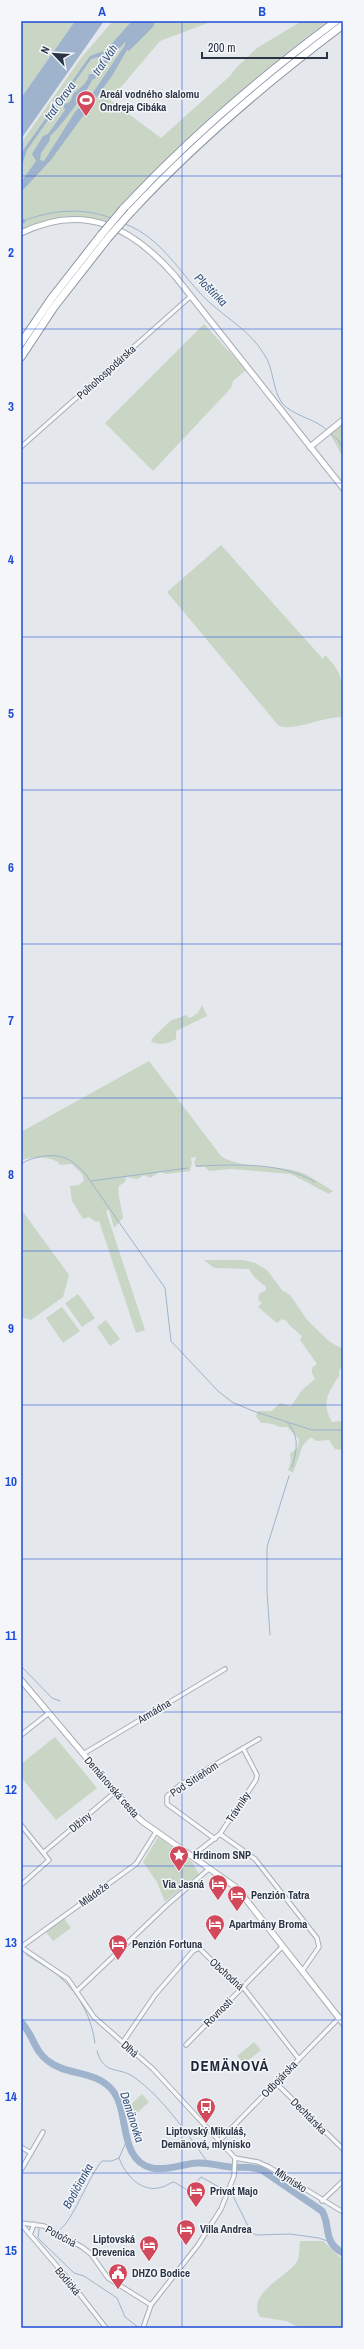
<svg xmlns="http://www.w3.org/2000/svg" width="364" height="2349" font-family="'Archivo Narrow',sans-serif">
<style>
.green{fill:#c9d6c5}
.water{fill:#9fb4cc;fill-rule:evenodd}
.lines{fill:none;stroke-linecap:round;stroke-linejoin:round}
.stream{stroke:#9fb4cc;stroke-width:1}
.canal{stroke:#9fb4cc;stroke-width:4.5}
.river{stroke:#9fb4cc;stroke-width:7}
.street-casing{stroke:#a9aeb7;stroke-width:5.5}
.secondary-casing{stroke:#a9aeb7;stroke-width:7}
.highway-casing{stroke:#8b94a3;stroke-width:9}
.street{stroke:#f7f8fa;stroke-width:3.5}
.secondary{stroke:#fff;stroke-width:5}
.highway{stroke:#fff;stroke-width:7}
.highway-bridge-casing{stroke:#8b94a3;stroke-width:9;stroke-linecap:butt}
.highway-bridge{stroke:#fff;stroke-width:7}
.grid{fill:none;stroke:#1d4ed8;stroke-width:1;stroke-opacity:0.55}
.labels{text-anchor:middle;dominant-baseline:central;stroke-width:3;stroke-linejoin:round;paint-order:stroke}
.poi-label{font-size:11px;font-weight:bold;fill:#2b3445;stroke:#f4f6f9;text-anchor:start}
.street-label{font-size:11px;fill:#2b3445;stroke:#f4f6f9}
.water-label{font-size:12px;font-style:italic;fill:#34527a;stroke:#f4f6f9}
.district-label{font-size:15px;font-weight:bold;letter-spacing:1px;fill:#1d2536;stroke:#f4f6f9}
.neatline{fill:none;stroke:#1d4ed8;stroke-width:1.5}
.grid-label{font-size:13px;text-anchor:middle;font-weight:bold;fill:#1d4ed8}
</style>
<rect width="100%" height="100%" fill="#e4e7ec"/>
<g class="green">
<polygon points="21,21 75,21 21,98"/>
<path d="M 113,21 L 213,21 L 160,41 L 110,100 L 161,138 L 230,76 L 236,68 L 257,48 L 302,21 L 328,21 C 248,81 173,146 106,221 C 77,213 48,216 21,230 L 21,143 L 81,58 Z"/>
<polygon points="204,324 246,370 233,381 231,388 153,471 105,423"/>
<polygon points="343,424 343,457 330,434"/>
<path d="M 221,545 L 323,659 L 325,655 C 346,675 343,690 343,717 C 324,716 291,733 278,725 L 167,592 Z"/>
<path d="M 202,1005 L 207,1016 L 176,1031 L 176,1039 C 168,1044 159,1046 151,1041 C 153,1037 169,1022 172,1020 C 176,1018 181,1018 185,1015 L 190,1018 L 198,1013 Z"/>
<path d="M 149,1061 L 221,1156 C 241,1169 273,1165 297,1171 C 310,1175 321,1184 333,1191 L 329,1194 L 291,1174 L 231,1169 L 209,1171 L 205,1167 L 196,1167 L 194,1163 L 196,1157 L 191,1158 L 192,1163 L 190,1171 L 166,1174 L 160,1172 L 150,1178 L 144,1175 L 138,1179 L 126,1177 L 125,1182 L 119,1186 C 117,1196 122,1208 123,1218 L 114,1228 L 109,1210 L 103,1212 L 106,1211 L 145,1330 L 136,1333 L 99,1221 L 96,1222 L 89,1217 L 83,1219 L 72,1201 L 70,1186 L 79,1185 L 84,1180 L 82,1174 L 72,1164 L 59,1165 L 58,1162 C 45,1156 35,1157 21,1160 L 21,1132 Z"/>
<polygon points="21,1209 69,1275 63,1297 31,1320 21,1317"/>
<path d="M 204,1260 L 243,1260 L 255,1263 L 267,1270 L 282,1290 L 290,1295 L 308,1321 L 330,1342 L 343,1349 L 343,1365 L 339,1371 L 339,1376 C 328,1393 321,1403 332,1422 L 340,1421 L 343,1424 L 343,1448 L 340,1450 L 335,1449 L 329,1440 L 316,1441 L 311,1437 L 303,1445 L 293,1473 L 288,1470 L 291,1462 L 290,1454 L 298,1447 L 299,1439 L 287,1427 C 276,1428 275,1422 261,1423 L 256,1416 L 258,1411 L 272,1411 L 280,1403 L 291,1406 L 302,1390 L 315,1379 L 312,1373 L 312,1368 L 317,1364 L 300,1340 L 302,1336 L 288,1324 L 287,1321 L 282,1319 L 277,1323 L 258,1307 L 262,1303 L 258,1300 L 259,1294 L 266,1290 L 266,1287 L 254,1277 L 249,1269 L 214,1268 Z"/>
<polygon points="78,1294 95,1318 82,1327 65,1303"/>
<polygon points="62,1307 80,1331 63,1343 46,1318"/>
<polygon points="106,1320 120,1339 110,1346 97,1327"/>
<polygon points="55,1737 97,1788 56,1820 21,1777 21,1764"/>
<polygon points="158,1837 192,1862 199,1874 165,1902 157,1882 143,1862"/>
<polygon points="64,1918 71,1928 53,1941 46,1932"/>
<polygon points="254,2042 261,2050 244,2064 237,2056"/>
<polygon points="142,2094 149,2102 133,2117 126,2109"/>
<path d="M 300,2241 L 323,2241 L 343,2260 L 343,2328 L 301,2328 L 286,2321 L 260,2317 C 246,2294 285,2278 296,2263 C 300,2258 299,2248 300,2241 Z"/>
</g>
<g class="water">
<polygon points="75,21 104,21 21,139 21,98"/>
<path d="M 132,21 L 154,21 L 154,26 L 129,51 L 127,50 L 112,76 L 51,160 L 21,192 L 21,182 L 36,161 L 32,154 L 43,136 L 48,134 L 65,110 L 63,105 C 71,102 71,101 73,94 C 79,89 88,83 89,74 L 92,74 L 99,63 L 98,57 L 91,59 L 27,150 L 21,168 L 21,154 L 24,149 L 90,56 L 106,50 ZM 125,42 L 125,45 L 90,97 L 75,112 L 44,161 L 40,160 L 41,153 L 50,140 L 50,136 C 58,130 89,89 92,80 L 96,78 L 95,76 L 102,65 L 106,64 Z"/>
</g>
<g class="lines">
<g class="stream">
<path d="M 23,221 C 51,210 83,207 111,218"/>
<path d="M 125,224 C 163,238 181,276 209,302 C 229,320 250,331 264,354 C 274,368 272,389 282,403 C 293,416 314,418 327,430"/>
<polyline points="330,433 339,441 343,450"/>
<path d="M 21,1164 C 33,1156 56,1152 69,1160 C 75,1163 79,1168 84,1172 L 165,1288 L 171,1341 L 218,1391 L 232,1402 L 253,1411 L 312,1430 L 343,1430"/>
<path d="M 196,1166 C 236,1165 279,1161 315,1182"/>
<polyline points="91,1181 188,1168"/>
<path d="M 287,1422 C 300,1436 297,1450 292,1467"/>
<polyline points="270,1635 267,1591 267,1547 289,1476"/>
<polyline points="21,1666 52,1698 60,1701"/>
<polyline points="21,1951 23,1952"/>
<path d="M 26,1954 C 38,1963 52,1969 62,1979 C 80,1995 92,2019 95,2043"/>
<path d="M 97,2051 C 104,2076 118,2066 134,2077 C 163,2098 187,2133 208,2163"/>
<path d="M 119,2158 C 125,2175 142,2194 162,2187 C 167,2186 169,2183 174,2182 L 189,2191 L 201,2177 L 232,2194 L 251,2232 L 256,2235 L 290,2234 L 319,2238 L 333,2243"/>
<polyline points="39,2229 38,2238 74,2273 84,2276 117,2298 125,2317 139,2328"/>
<path d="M 58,2231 C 72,2224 89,2175 102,2161 L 112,2161 L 119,2158 L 128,2138"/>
</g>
<polyline class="canal" points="21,222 23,221"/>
<path class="river" d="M 21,2022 C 33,2034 34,2051 48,2061 C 67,2076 97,2070 113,2091 C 130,2113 118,2160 152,2168 C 167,2171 182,2164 197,2163 C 208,2162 218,2166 230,2167 C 242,2168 251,2166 262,2170 L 322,2211 C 331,2225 322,2242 343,2253"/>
<defs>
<g id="street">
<polyline points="21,447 191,296"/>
<polyline points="21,1735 49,1713"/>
<polyline points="83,1754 225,1669"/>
<polyline points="21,1825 49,1860 21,1885"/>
<polyline points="220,1834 255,1859 317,1938 319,1947 303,1970"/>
<polyline points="215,1839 167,1804 167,1796 180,1785 259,1739"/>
<polyline points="44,1852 115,1792"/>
<polyline points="192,1856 220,1834 256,1780 257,1775 243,1748"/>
<polyline points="21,1947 68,1979 94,2017 153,2069 235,2158"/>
<polyline points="21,1947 136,1864 156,1832"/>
<polyline points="77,1991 166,1906 210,1868"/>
<polyline points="123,2042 155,1995 193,1951 199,1948 229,1977 243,1987 299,2059"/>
<polyline points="186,2045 283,1946"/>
<polyline points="276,2083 343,2149"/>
<polyline points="219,2141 340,2017"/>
<polyline points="21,2147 31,2153"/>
<polyline points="235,2158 258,2162 269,2167 343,2212"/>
<polyline points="21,2170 43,2132"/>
<polyline points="322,2201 343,2181"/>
<polyline points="21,2223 44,2226 82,2247 91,2254 108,2278 151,2305"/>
<polyline points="21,2224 68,2279 106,2328"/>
<polyline points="30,2235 34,2224"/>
<polyline points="143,2328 151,2305 198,2245 221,2209 234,2176 235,2158"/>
</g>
<g id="secondary">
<path d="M 21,233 C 84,202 132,227 175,276 L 343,488"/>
<polyline points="310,447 343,420"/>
<polyline points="21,1680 134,1814 143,1822 237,1888 343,2023"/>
</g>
<g id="highway">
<path d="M 123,209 C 188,139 259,78 336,21"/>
<path d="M 131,212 C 196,142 267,82 343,25"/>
<polyline points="21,343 51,299 101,235"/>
<polyline points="21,357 54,307 108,238"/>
</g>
</defs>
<use href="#street" class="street-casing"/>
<use href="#secondary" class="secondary-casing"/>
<use href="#highway" class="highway-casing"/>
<use href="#street" class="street"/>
<use href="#secondary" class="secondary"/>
<use href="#highway" class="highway"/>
<defs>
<g id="highway-bridge">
<polyline points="101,235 123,209"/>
<polyline points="108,238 131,212"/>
</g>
</defs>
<use href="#highway-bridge" class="highway-bridge-casing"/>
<use href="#highway-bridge" class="highway-bridge"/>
</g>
<path class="grid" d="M 182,21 L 182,2328M 21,176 L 343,176M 21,329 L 343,329M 21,483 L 343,483M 21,637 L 343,637M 21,790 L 343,790M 21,944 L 343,944M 21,1098 L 343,1098M 21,1251 L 343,1251M 21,1405 L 343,1405M 21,1559 L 343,1559M 21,1712 L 343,1712M 21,1866 L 343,1866M 21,2020 L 343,2020M 21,2173 L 343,2173"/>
<defs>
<symbol id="stadium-pin" viewBox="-11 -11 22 30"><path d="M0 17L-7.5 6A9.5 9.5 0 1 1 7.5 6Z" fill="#d1495b" stroke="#f4f6f9"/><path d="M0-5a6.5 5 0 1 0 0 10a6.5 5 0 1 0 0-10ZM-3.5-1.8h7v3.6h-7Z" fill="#fff"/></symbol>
<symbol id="sight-pin" viewBox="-11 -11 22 30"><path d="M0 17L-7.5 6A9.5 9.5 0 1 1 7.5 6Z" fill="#d1495b" stroke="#f4f6f9"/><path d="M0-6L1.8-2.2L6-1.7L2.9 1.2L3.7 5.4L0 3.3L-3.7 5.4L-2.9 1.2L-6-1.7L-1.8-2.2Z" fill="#fff"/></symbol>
<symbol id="hotel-pin" viewBox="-11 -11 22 30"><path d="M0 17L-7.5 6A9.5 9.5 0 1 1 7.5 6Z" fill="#d1495b" stroke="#f4f6f9"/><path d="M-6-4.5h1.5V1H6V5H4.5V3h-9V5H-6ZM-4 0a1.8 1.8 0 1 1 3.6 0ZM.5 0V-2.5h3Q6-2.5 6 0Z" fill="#fff"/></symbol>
<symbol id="bus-pin" viewBox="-11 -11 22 30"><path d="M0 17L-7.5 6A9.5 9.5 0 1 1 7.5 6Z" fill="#d1495b" stroke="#f4f6f9"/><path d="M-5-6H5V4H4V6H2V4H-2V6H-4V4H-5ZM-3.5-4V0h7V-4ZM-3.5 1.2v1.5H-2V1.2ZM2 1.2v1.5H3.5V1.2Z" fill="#fff"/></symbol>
<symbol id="civic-pin" viewBox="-11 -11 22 30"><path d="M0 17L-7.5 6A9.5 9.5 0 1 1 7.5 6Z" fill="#d1495b" stroke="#f4f6f9"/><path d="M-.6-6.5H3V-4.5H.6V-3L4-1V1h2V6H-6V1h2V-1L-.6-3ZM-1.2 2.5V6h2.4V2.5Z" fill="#fff"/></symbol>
</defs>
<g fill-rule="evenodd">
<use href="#stadium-pin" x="75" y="89" width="22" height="30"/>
<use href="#sight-pin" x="168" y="1844" width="22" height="30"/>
<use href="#hotel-pin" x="207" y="1873" width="22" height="30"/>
<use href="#hotel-pin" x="226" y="1884" width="22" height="30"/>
<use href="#hotel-pin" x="204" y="1913" width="22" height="30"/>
<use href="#hotel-pin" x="107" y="1933" width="22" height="30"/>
<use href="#bus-pin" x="195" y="2096" width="22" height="30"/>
<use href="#hotel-pin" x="185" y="2180" width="22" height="30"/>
<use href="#hotel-pin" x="175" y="2218" width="22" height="30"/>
<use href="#hotel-pin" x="138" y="2234" width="22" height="30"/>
<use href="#civic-pin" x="107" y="2262" width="22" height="30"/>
</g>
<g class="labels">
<g class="poi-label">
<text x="100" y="94">Areál vodného slalomu<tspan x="100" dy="13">Ondreja Cibáka</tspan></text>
<text x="193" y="1855">Hrdinom SNP</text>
<text x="204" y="1884" text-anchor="end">Via Jasná</text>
<text x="251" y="1895">Penzión Tatra</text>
<text x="229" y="1924">Apartmány Broma</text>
<text x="132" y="1944">Penzión Fortuna</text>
<text x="206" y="2131" text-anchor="middle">Liptovský Mikuláš,<tspan x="206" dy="13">Demänová, mlynisko</tspan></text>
<text x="210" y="2191">Privat Majo</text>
<text x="200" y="2229">Villa Andrea</text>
<text x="135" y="2239" text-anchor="end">Liptovská<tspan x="135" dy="13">Drevenica</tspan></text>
<text x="132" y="2273">DHZO Bodice</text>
</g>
<g class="street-label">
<text transform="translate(106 372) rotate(-42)">Poľnohospodárska</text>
<text transform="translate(154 1711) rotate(-31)">Armádna</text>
<text transform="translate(194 1779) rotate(-33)">Pod Sitieňom</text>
<text transform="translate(112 1787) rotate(49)">Demänovská cesta</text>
<text transform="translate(238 1807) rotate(-56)">Trávniky</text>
<text transform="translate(80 1822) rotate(-40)">Dlžiny</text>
<text transform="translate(94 1894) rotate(-36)">Mládeže</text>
<text transform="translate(227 1974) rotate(42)">Obchodná</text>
<text transform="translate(218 2012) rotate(-45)">Rovnosti</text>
<text transform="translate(130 2049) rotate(41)">Dlhá</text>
<text transform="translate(279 2079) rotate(-46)">Odbojárska</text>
<text transform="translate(309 2116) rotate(45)">Dechtárska</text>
<text transform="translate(291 2180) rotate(33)">Mlynisko</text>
<text transform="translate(61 2236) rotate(28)">Potočná</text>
<text transform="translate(68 2281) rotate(50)">Bodická</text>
</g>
<g class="water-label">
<text transform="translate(105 60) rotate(-55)">trať Váh</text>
<text transform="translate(60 101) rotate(-54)">trať Orava</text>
<text transform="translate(211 290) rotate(45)">Ploštínka</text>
<text transform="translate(132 2117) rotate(72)">Demänovka</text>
<text transform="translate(78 2186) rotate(-61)">Bodičianka</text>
</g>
<g class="district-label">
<text x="230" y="2065">DEMÄNOVÁ</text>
</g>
</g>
<rect width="364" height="2349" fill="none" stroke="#f4f6f9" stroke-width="44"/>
<g transform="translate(54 54) rotate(295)" stroke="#f4f6f9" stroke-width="3" paint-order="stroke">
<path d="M0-3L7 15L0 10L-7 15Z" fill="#2b3445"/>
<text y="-6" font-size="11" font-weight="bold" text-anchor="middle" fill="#2b3445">N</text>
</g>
<path d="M202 52v6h125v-6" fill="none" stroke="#2b3445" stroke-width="2"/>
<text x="208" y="52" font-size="12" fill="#2b3445" stroke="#f4f6f9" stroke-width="3" paint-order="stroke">200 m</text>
<rect x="22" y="22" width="320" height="2305" class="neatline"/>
<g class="grid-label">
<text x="102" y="16">A</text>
<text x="262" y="16">B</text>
<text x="11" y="103">1</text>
<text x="11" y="257">2</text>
<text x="11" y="411">3</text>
<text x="11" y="564">4</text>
<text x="11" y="718">5</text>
<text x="11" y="872">6</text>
<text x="11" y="1025">7</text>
<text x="11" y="1179">8</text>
<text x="11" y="1333">9</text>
<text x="11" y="1486">10</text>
<text x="11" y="1640">11</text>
<text x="11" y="1794">12</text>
<text x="11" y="1947">13</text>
<text x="11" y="2101">14</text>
<text x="11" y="2255">15</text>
</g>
</svg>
